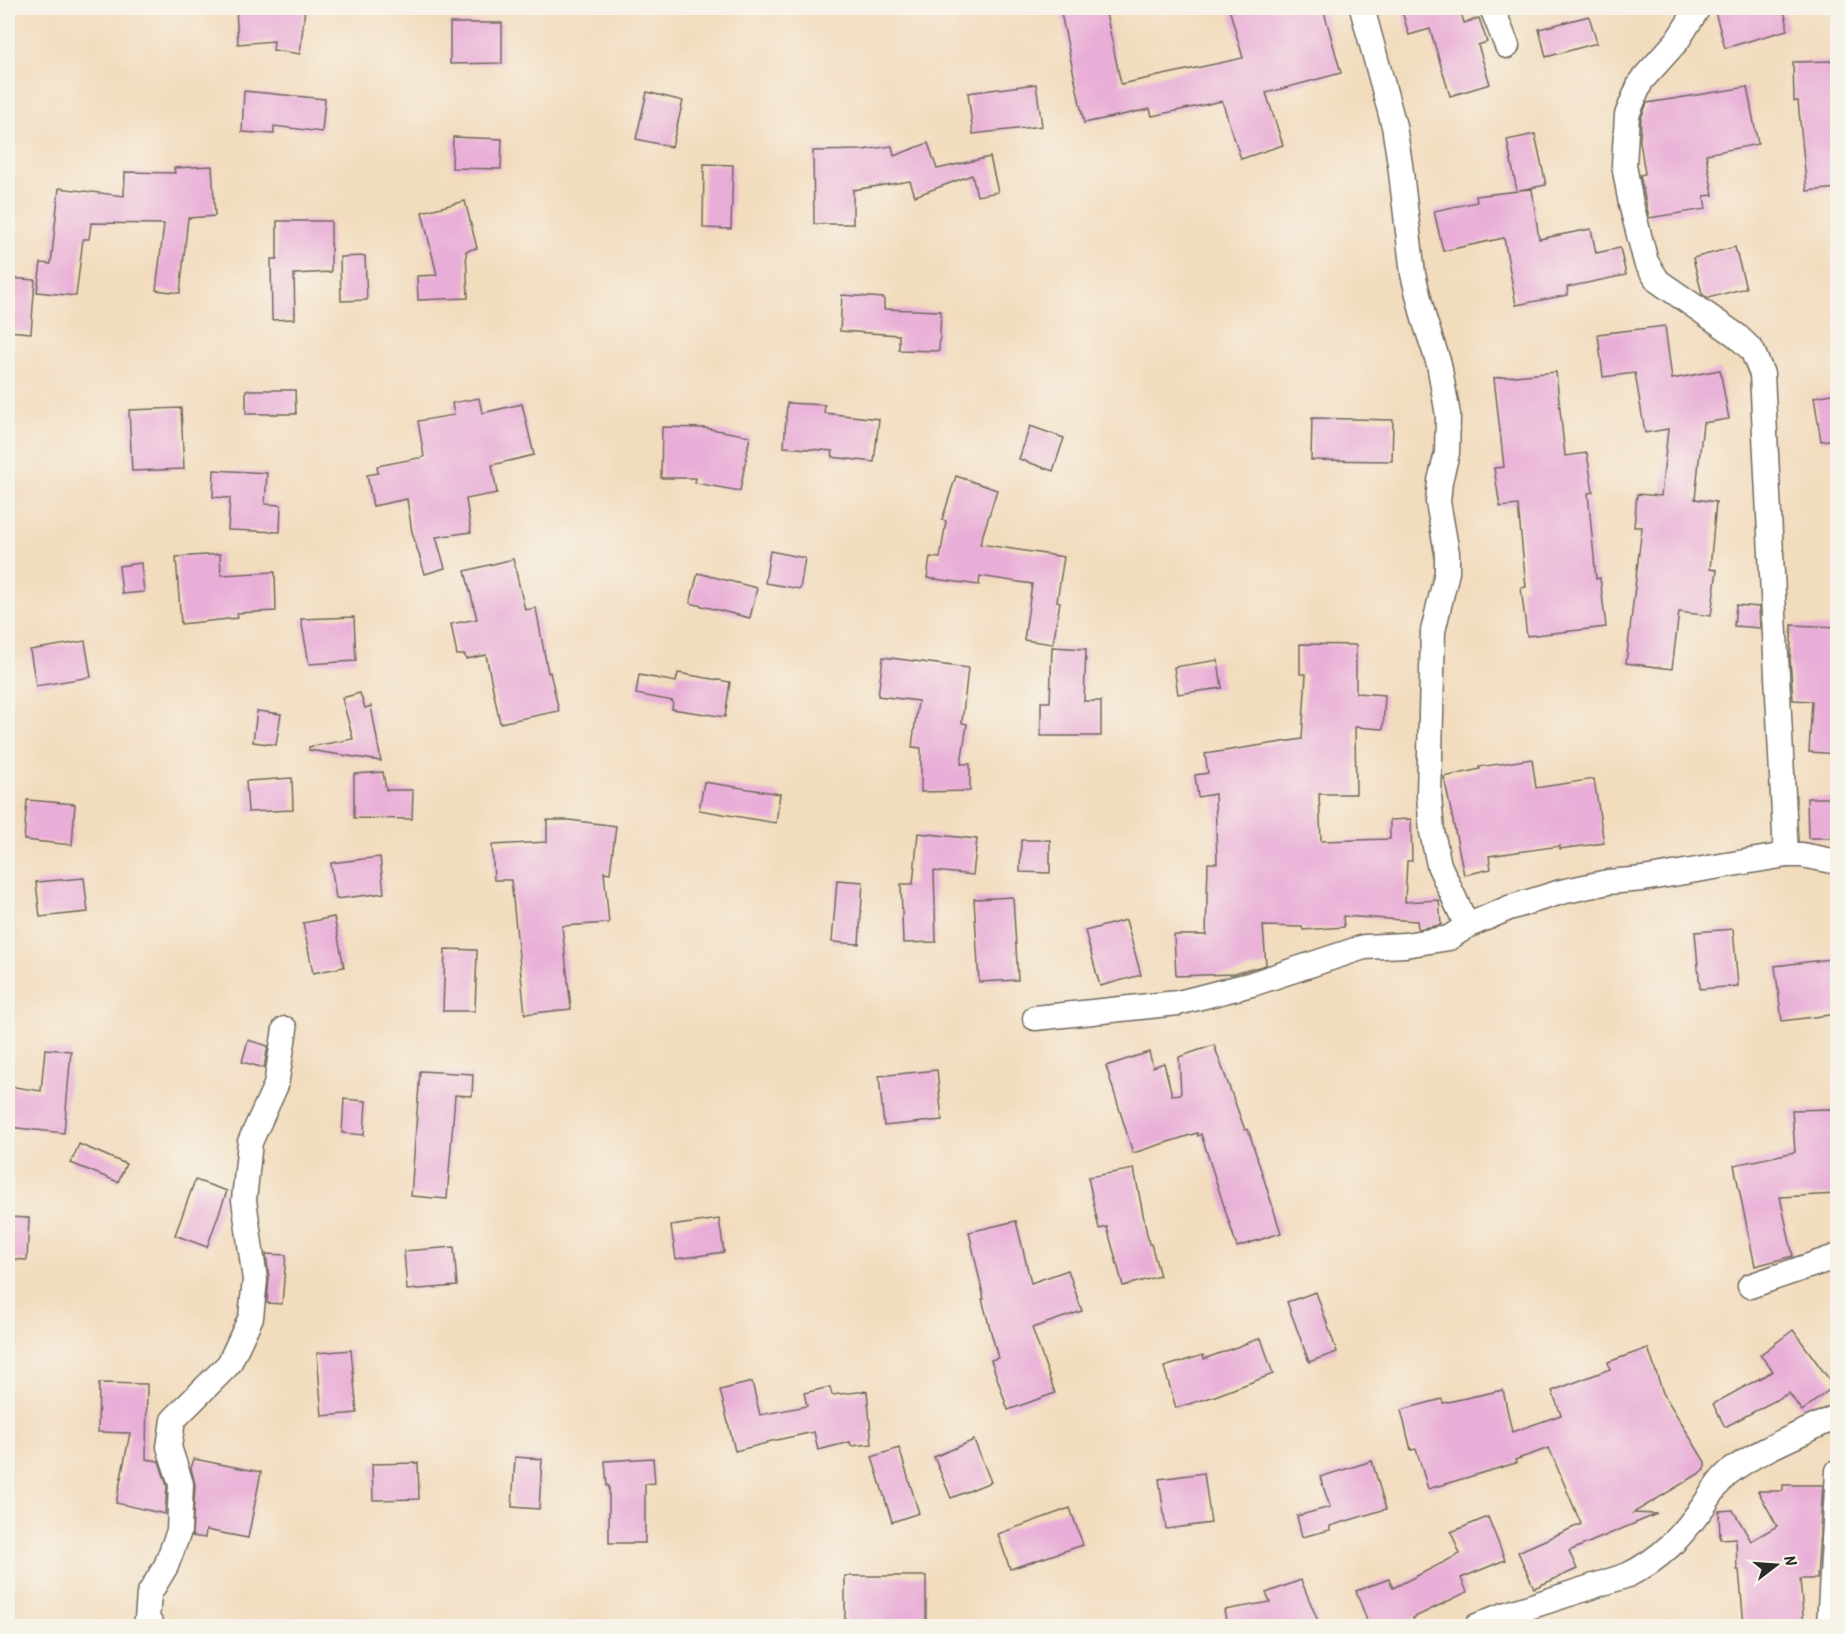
<svg xmlns="http://www.w3.org/2000/svg" width="1845" height="1634" font-family="Kalam,sans-serif">
<style>
.building{fill:#e9aed7}
.lines{fill:none;stroke-linecap:round;stroke-linejoin:round}
.minor-casing{stroke:#71695e;stroke-width:27}
.minor{stroke:#fff;stroke-width:24}
</style>
<rect width="100%" height="100%" fill="#f7f3e8"/>
<filter id="ink" filterUnits="userSpaceOnUse"><feTurbulence type="fractalNoise" baseFrequency=".0167" numOctaves="2"/><feDisplacementMap in="SourceGraphic" scale="12" xChannelSelector="R" yChannelSelector="G"/><feConvolveMatrix kernelMatrix="1 2 1 2 8 2 1 2 1" color-interpolation-filters="sRGB"/></filter>
<filter id="wash" filterUnits="userSpaceOnUse"><feTurbulence type="fractalNoise" baseFrequency=".008" numOctaves="4" result="noise"/><feDisplacementMap in="SourceGraphic" scale="24" xChannelSelector="R" yChannelSelector="G"/><feGaussianBlur stdDeviation="1.35" result="paint"/><feColorMatrix in="noise" values="0 0 0 0 0 0 0 0 0 0 0 0 0 0 0 0 0 1.4 0 .05"/><feComposite in="paint" operator="in"/></filter>
<g filter="url(#wash)">
<rect width="100%" height="100%" fill="#f2dcbe"/>
<g id="blocks">
<g class="building">
<polygon points="236,8 305,8 300,54 273,50 274,41 238,44"/>
<polygon points="1067,8 1105,8 1121,84 1243,58 1229,8 1323,8 1341,73 1266,93 1283,145 1241,159 1222,101 1152,116 1150,109 1084,123 1061,13 1068,11"/>
<polygon points="1401,8 1460,8 1464,23 1479,18 1487,42 1478,45 1490,84 1450,96 1430,29 1409,35"/>
<polygon points="1714,8 1783,8 1787,22 1787,30 1725,48"/>
<polygon points="1589,16 1597,43 1546,57 1539,29"/>
<polygon points="450,23 502,23 502,63 450,64"/>
<polygon points="1835,61 1838,188 1807,191 1798,101 1794,101 1793,62"/>
<polygon points="1036,84 1042,126 973,134 968,93"/>
<polygon points="1747,87 1758,144 1706,154 1713,195 1704,196 1706,209 1649,218 1640,175 1645,174 1640,141 1641,118 1647,103"/>
<polygon points="244,91 325,99 322,132 274,126 274,134 242,132"/>
<polygon points="647,92 683,101 672,147 636,139"/>
<polygon points="1535,134 1546,185 1519,190 1532,189 1539,239 1591,229 1596,253 1620,248 1626,275 1567,287 1568,295 1516,305 1504,238 1443,251 1434,211 1477,202 1476,196 1517,191 1507,140"/>
<polygon points="453,137 502,139 501,169 452,168"/>
<polygon points="928,143 937,169 990,157 998,192 977,196 972,175 915,196 910,181 853,190 853,224 814,224 813,151 863,150 892,146 894,156"/>
<polygon points="704,164 733,165 731,229 703,228"/>
<polygon points="212,166 215,216 188,218 180,293 156,290 164,224 91,223 89,239 83,239 76,296 37,292 41,263 51,264 59,188 124,196 125,172 175,173 174,168"/>
<polygon points="465,201 477,248 466,251 468,298 418,300 417,276 437,275 422,212"/>
<polygon points="277,221 331,221 331,272 294,274 295,319 272,320 271,259 277,259"/>
<polygon points="1735,247 1746,288 1708,298 1702,294 1693,258"/>
<polygon points="365,256 367,300 341,301 340,257"/>
<polygon points="8,278 35,280 31,333 8,331"/>
<polygon points="842,295 884,298 884,309 941,311 939,351 899,350 899,335 840,331"/>
<polygon points="1665,326 1672,379 1720,370 1729,419 1703,423 1695,499 1716,502 1710,569 1717,570 1711,616 1679,612 1672,669 1626,663 1642,527 1634,527 1637,494 1661,496 1668,429 1645,433 1635,373 1603,377 1598,334"/>
<polygon points="1556,372 1565,456 1587,453 1593,492 1588,493 1596,579 1600,578 1606,627 1527,636 1521,588 1526,587 1518,505 1500,507 1494,468 1504,467 1494,378"/>
<polygon points="246,390 295,390 296,414 246,414"/>
<polygon points="1838,393 1838,439 1821,441 1814,397"/>
<polygon points="479,398 482,413 522,404 534,455 492,465 497,493 466,499 471,532 436,537 445,568 425,574 412,532 407,499 373,506 367,475 378,473 377,466 424,457 418,421 454,415 452,403"/>
<polygon points="787,403 825,405 824,413 879,419 874,462 832,457 833,451 784,447"/>
<polygon points="181,408 184,469 132,471 129,410"/>
<polygon points="1312,418 1393,420 1392,461 1311,460"/>
<polygon points="1030,426 1064,438 1053,471 1019,459"/>
<polygon points="662,427 705,428 750,436 740,491 695,483 696,478 661,478"/>
<polygon points="214,470 267,473 265,504 281,505 280,532 228,530 230,498 213,497"/>
<polygon points="956,476 997,490 980,544 1064,557 1057,601 1060,602 1053,644 1024,640 1032,584 980,576 979,585 927,578 930,557 940,558 946,521 942,520"/>
<polygon points="770,551 805,558 800,589 765,583"/>
<polygon points="220,554 221,575 275,572 276,611 237,613 238,618 181,624 176,557"/>
<polygon points="513,559 525,610 536,608 548,673 550,672 559,711 500,723 486,655 466,659 465,655 457,655 451,624 477,619 465,571"/>
<polygon points="141,563 144,592 122,594 119,566"/>
<polygon points="698,573 757,588 750,618 690,603"/>
<polygon points="1736,605 1759,607 1760,628 1734,626"/>
<polygon points="354,617 356,661 309,664 301,619"/>
<polygon points="1792,625 1838,627 1838,754 1809,752 1812,701 1793,700 1790,659"/>
<polygon points="85,641 91,677 36,686 30,650"/>
<polygon points="1300,644 1356,645 1356,693 1385,695 1383,729 1355,727 1356,794 1319,794 1321,841 1390,839 1390,820 1411,819 1412,861 1407,861 1405,902 1439,900 1441,925 1418,929 1417,921 1343,916 1344,927 1303,930 1302,927 1263,926 1266,965 1233,974 1176,976 1174,935 1206,935 1208,863 1217,863 1215,794 1198,797 1195,775 1208,773 1205,754 1302,739 1306,674 1300,674"/>
<polygon points="1052,647 1086,649 1084,701 1101,701 1101,736 1041,736 1041,702 1050,702"/>
<polygon points="883,657 968,668 962,723 967,724 961,764 970,764 970,791 921,792 921,748 912,747 918,701 878,696"/>
<polygon points="1218,660 1222,688 1178,694 1174,667"/>
<polygon points="678,673 730,682 725,717 672,709 673,701 636,694 639,675 676,682"/>
<polygon points="360,693 365,708 371,706 381,761 309,750 309,747 353,739 342,698"/>
<polygon points="257,711 281,714 276,745 253,742"/>
<polygon points="1532,759 1536,788 1594,779 1604,843 1560,849 1560,846 1489,856 1491,869 1464,875 1444,777 1480,769 1479,767"/>
<polygon points="383,772 386,790 413,790 412,819 354,818 354,774"/>
<polygon points="292,778 293,810 248,812 246,781"/>
<polygon points="704,782 780,794 776,823 699,810"/>
<polygon points="1807,798 1838,798 1838,838 1808,838"/>
<polygon points="27,800 75,804 72,845 24,840"/>
<polygon points="547,820 569,820 616,826 610,873 604,872 609,923 562,926 571,1009 525,1014 511,880 494,880 492,845 547,842"/>
<polygon points="918,833 977,839 973,875 934,871 936,942 903,943 901,884 913,884"/>
<polygon points="1021,840 1050,840 1050,873 1020,872"/>
<polygon points="380,857 384,893 336,899 331,863"/>
<polygon points="84,878 88,912 40,917 36,882"/>
<polygon points="837,880 863,882 859,944 832,942"/>
<polygon points="1013,897 1018,980 979,982 974,899"/>
<polygon points="334,917 344,967 313,973 303,923"/>
<polygon points="1126,920 1141,975 1100,986 1085,931"/>
<polygon points="1733,929 1738,986 1700,989 1695,932"/>
<polygon points="445,949 477,950 475,1011 443,1011"/>
<polygon points="1838,958 1838,1014 1782,1021 1775,966"/>
<polygon points="248,1040 268,1046 264,1068 242,1062"/>
<polygon points="1214,1045 1245,1130 1248,1129 1281,1233 1237,1247 1201,1134 1198,1136 1197,1133 1133,1153 1106,1066 1149,1052 1153,1067 1164,1063 1172,1095 1181,1094 1179,1057"/>
<polygon points="45,1049 71,1051 64,1133 8,1127 8,1086 41,1091"/>
<polygon points="937,1070 942,1120 884,1126 879,1076"/>
<polygon points="420,1071 473,1074 472,1096 455,1095 447,1199 411,1196"/>
<polygon points="344,1099 366,1101 364,1135 342,1133"/>
<polygon points="1832,1109 1837,1194 1780,1197 1793,1256 1755,1266 1734,1165 1795,1152 1792,1110"/>
<polygon points="79,1144 126,1164 118,1182 71,1163"/>
<polygon points="1134,1169 1149,1244 1151,1244 1160,1276 1123,1286 1107,1227 1099,1229 1088,1177"/>
<polygon points="195,1180 227,1191 207,1247 175,1235"/>
<polygon points="8,1217 29,1218 27,1260 8,1259"/>
<polygon points="719,1219 724,1252 676,1259 671,1226"/>
<polygon points="1016,1221 1031,1283 1068,1270 1082,1311 1032,1328 1055,1393 1008,1410 991,1360 998,1358 982,1299 984,1299 969,1232"/>
<polygon points="454,1247 457,1286 407,1290 404,1251"/>
<polygon points="266,1254 286,1255 282,1304 267,1303 269,1278"/>
<polygon points="1316,1292 1337,1352 1309,1362 1287,1302"/>
<polygon points="1793,1330 1834,1386 1802,1411 1789,1393 1725,1427 1713,1404 1773,1371 1760,1355"/>
<polygon points="1261,1338 1273,1374 1215,1396 1176,1408 1164,1367 1203,1355 1204,1359"/>
<polygon points="1648,1348 1663,1393 1705,1462 1705,1470 1633,1513 1657,1514 1569,1551 1577,1569 1534,1588 1518,1552 1581,1524 1549,1448 1515,1460 1516,1463 1428,1489 1416,1449 1411,1450 1401,1410 1442,1399 1443,1403 1503,1390 1512,1432 1561,1415 1552,1391 1610,1369 1608,1362"/>
<polygon points="351,1350 357,1413 322,1416 317,1353"/>
<polygon points="752,1382 760,1415 807,1406 804,1393 830,1387 832,1395 867,1391 872,1444 851,1446 850,1442 818,1450 814,1432 767,1442 767,1443 735,1451 720,1390"/>
<polygon points="99,1383 147,1384 146,1459 159,1461 167,1486 165,1514 116,1503 130,1433 98,1432"/>
<polygon points="974,1440 991,1482 951,1498 934,1457"/>
<polygon points="899,1448 919,1513 892,1522 872,1457"/>
<polygon points="515,1457 542,1459 539,1509 512,1507"/>
<polygon points="653,1458 655,1483 645,1484 645,1543 609,1543 609,1486 607,1486 605,1461"/>
<polygon points="194,1459 261,1472 248,1538 206,1530 205,1538 192,1536 195,1485 191,1468"/>
<polygon points="1372,1461 1386,1509 1330,1526 1330,1530 1302,1537 1297,1516 1330,1507 1320,1477"/>
<polygon points="418,1463 419,1499 373,1500 372,1464"/>
<polygon points="1204,1473 1211,1523 1166,1529 1159,1479"/>
<polygon points="1783,1485 1823,1485 1817,1579 1800,1579 1804,1626 1744,1626 1739,1570 1737,1570 1736,1538 1720,1539 1719,1511 1733,1510 1751,1541 1777,1526 1758,1491 1783,1491"/>
<polygon points="1070,1508 1083,1545 1010,1569 998,1534"/>
<polygon points="1488,1517 1505,1560 1461,1578 1467,1592 1413,1618 1415,1626 1369,1626 1356,1591 1389,1579 1393,1588 1460,1554 1451,1532"/>
<rect x="845" y="1576" width="81" height="50"/>
<polygon points="1301,1580 1320,1626 1227,1626 1224,1610 1270,1602 1266,1593"/>
</g>
</g>
</g>
<g filter="url(#ink)">
<use href="#blocks" fill-opacity="0" stroke="#71695e" stroke-width="1.5"/>
<g class="lines">
<defs>
<g id="minor">
<polyline points="1362,8 1394,126 1400,164 1413,274 1424,319 1439,364 1448,415 1447,453 1440,481 1438,502 1447,553 1447,572 1433,631 1429,796 1432,832 1439,865 1467,926"/>
<polyline points="1492,8 1507,46"/>
<polyline points="1698,8 1677,41 1641,81 1627,115 1624,165 1631,204 1646,262 1658,281 1736,335 1752,350 1762,374 1786,855"/>
<polyline points="1035,1018 1178,1003 1252,984 1364,947 1405,945 1449,938 1467,926 1509,908 1561,892 1608,882 1643,879 1786,855 1802,855 1838,862"/>
<polyline points="1750,1286 1838,1256"/>
<polyline points="152,1626 147,1619 149,1594 166,1566 179,1531 181,1484 169,1447 173,1420 229,1364 251,1317 255,1280 244,1200 250,1142 276,1085 285,1029"/>
<path d="M 1477,1626 L 1498,1617 L 1628,1575 C 1662,1558 1680,1538 1702,1508 C 1710,1497 1717,1483 1727,1474 C 1756,1451 1803,1433 1838,1416"/>
<polyline points="1829,1626 1838,1471"/>
</g>
</defs>
<use href="#minor" class="minor-casing"/>
<use href="#minor" class="minor"/>
</g>
</g>
<rect width="1845" height="1634" fill="none" stroke="#f7f3e8" stroke-width="30"/>
<g transform="translate(1776 1565) rotate(73)" stroke="#f7f3e8" stroke-width="4.5" paint-order="stroke">
<path d="M0-4.5L10 22L0 15L-10 22Z" fill="#2b2b2b"/>
<text y="-9" font-size="16" font-weight="bold" text-anchor="middle" fill="#2b2b2b">N</text>
</g>
</svg>
